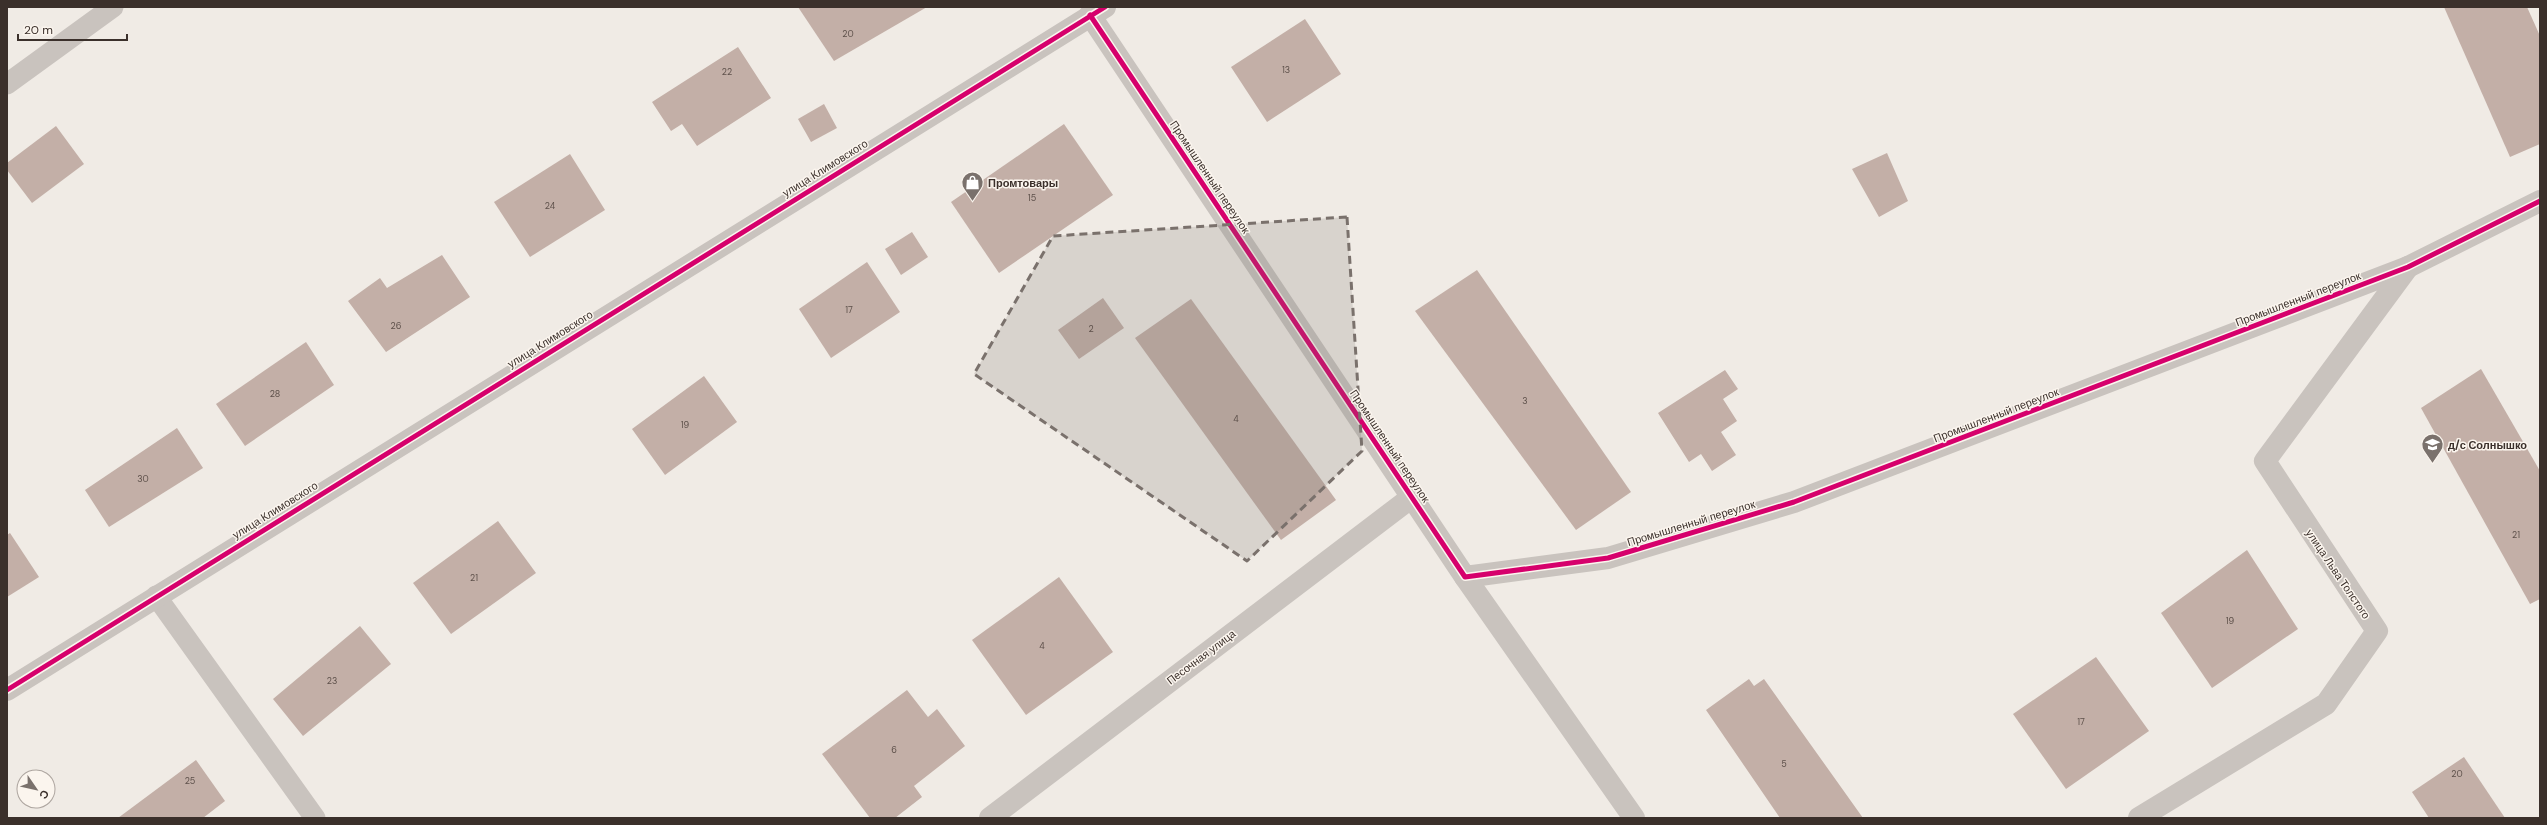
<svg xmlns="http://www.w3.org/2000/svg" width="2547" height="825" font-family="'DM Sans',sans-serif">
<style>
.building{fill:#c3afa7}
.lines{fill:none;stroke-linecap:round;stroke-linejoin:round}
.lane{stroke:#c9c3be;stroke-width:21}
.street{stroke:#c9c3be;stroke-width:22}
.cycleway-casing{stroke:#fbf5ee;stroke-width:8}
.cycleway{stroke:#d6006c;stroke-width:5}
.marked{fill:#7a716c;fill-opacity:0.2;stroke:#7a716c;stroke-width:3;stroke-dasharray:8 5;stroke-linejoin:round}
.labels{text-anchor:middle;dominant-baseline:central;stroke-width:3;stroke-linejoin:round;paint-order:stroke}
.number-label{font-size:9px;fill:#5d504a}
.street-label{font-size:11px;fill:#3b302b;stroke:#fbf5ee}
.poi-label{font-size:11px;font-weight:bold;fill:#3b302b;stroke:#fbf5ee;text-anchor:start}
</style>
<rect width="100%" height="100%" fill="#f0ebe5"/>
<g class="building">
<polygon points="798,7 927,7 834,61"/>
<polygon points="2444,7 2527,7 2540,36 2540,144 2510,157"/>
<polygon points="1305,19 1341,74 1267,122 1231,67"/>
<polygon points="738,47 771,98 697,146 682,124 671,131 652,102"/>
<polygon points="824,104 837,128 811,142 798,119"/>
<polygon points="1064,124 1113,195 999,273 951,202"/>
<polygon points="56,126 84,164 32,203 7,170 7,163"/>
<polygon points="1887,153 1908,201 1879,217 1852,169"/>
<polygon points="570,154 605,210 530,257 494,202"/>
<polygon points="912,232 928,257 901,275 885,249"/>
<polygon points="442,255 470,297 386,352 348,301 380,278 387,288"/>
<polygon points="867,262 900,312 831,358 799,309"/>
<polygon points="1477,270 1631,492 1576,530 1415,311"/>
<polygon points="1103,298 1124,328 1079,359 1058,330"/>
<polygon points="1191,299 1336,500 1281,540 1135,338"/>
<polygon points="306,342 334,385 245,446 216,404"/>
<polygon points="2481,369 2540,471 2540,599 2530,604 2421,408"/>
<polygon points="1725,370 1738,389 1723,399 1737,421 1721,432 1736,455 1712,471 1701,454 1689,462 1658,413"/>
<polygon points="704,376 737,422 665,475 632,429"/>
<polygon points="177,428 203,468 109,527 85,490"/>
<polygon points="498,521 536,573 451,634 413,583"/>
<polygon points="10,533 39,577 7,597 7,535"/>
<polygon points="2247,550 2298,629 2212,688 2161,613"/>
<polygon points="1059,577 1113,652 1026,715 972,640"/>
<polygon points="360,626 391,664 303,736 273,699"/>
<polygon points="2096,657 2149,731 2066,789 2013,714"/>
<polygon points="1749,679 1754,686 1764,679 1863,818 1780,818 1706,710"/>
<polygon points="907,690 928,717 937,709 965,746 914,786 922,797 895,818 870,818 822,754"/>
<polygon points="2464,757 2505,818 2429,818 2412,792"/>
<polygon points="196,760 225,801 203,818 118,818"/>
</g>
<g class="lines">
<g class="lane">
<polyline points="7,84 113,7"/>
<polyline points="156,596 315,818"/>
</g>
<g class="street">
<polyline points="1090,15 1465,577 1608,558 1794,502 2408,267 2540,201"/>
<polyline points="1465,577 1634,818"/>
<polyline points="7,690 1105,7"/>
<polyline points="990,818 1412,497"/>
<polyline points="2139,818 2326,704 2377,631 2265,461 2408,267"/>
</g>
<defs>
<g id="cycleway">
<polyline points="1090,15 1465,577 1608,558 1794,502 2408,267 2540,201"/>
<polyline points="7,690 1105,7"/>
</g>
</defs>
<use href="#cycleway" class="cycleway-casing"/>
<use href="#cycleway" class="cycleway"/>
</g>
<path class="marked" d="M 1347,217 L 1362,451 L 1247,561 L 974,374 L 1053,236 Z"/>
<defs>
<symbol id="shop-pin" viewBox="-11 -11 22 30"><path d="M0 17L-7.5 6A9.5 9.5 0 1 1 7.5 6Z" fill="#7a716c" stroke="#fbf5ee"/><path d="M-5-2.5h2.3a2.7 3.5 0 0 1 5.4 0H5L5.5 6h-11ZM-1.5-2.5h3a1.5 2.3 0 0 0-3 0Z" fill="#fff"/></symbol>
<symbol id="school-pin" viewBox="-11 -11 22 30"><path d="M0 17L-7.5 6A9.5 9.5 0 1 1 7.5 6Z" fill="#7a716c" stroke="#fbf5ee"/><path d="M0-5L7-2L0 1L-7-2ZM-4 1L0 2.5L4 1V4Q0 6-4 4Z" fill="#fff"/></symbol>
</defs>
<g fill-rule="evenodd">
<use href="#shop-pin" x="960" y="170" width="25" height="34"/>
<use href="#school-pin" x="2420" y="432" width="25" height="34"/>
</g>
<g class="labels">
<g class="number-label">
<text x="848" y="34">20</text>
<text x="1286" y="70">13</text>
<text x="727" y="72">22</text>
<text x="1032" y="198">15</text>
<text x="550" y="206">24</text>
<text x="849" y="310">17</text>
<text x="396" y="326">26</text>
<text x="1091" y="329">2</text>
<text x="275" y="394">28</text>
<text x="1525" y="401">3</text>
<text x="1236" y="419">4</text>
<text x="685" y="425">19</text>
<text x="143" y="479">30</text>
<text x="2516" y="535">21</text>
<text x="474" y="578">21</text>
<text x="2230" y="621">19</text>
<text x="1042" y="646">4</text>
<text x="332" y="681">23</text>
<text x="2081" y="722">17</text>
<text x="894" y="750">6</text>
<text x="1784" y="764">5</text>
<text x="2457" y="774">20</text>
<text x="190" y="781">25</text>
</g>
<g class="street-label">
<text transform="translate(825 168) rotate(-32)">улица Климовского</text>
<text transform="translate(1210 177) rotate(56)">Промышленный переулок</text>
<text transform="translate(2298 299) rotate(-21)">Промышленный переулок</text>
<text transform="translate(550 339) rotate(-32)">улица Климовского</text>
<text transform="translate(1996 415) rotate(-21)">Промышленный переулок</text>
<text transform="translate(1390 446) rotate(56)">Промышленный переулок</text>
<text transform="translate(275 510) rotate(-32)">улица Климовского</text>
<text transform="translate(1691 523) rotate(-17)">Промышленный переулок</text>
<text transform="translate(2338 574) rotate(56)">улица Льва Толстого</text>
<text transform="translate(1201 657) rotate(-37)">Песочная улица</text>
</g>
<g class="poi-label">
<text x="988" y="183">Промтовары</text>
<text x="2448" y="445">д/с Солнышко</text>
</g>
</g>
<rect width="2547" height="825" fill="none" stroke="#3b302b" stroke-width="16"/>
<g transform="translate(36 789) rotate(124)"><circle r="19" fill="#fbf5ee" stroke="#aea6a0"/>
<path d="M0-3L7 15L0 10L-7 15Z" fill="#7a716c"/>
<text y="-6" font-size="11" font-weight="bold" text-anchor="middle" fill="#3b302b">С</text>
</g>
<path d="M18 34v6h109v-6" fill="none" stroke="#3b302b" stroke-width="2"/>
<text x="24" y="34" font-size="12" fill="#3b302b" stroke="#fbf5ee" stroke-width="3" paint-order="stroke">20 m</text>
</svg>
